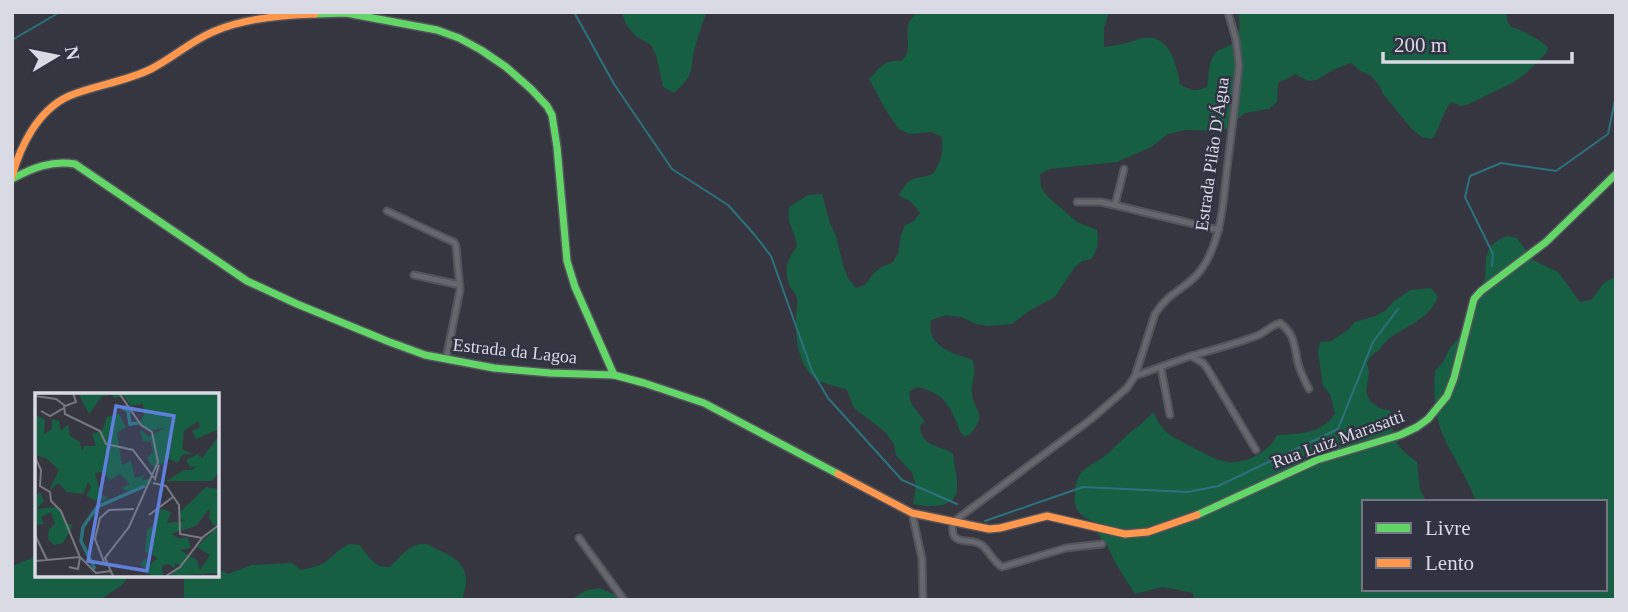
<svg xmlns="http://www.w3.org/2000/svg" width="1628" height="612" font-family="Georgia,serif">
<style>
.green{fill:#165f42}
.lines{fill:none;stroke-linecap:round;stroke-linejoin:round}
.stream{stroke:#2c727e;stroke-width:2}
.street-casing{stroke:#52535b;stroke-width:9}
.fast-casing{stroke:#52535b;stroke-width:10}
.slow-casing{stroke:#52535b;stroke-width:10}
.street{stroke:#66666d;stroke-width:5}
.fast{stroke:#63d668;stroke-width:7}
.slow{stroke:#ff974d;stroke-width:7}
.labels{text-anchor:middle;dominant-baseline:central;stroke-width:5;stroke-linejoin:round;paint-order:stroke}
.street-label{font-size:18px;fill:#d9dae4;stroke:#313343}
.inset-river{fill:none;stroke:#2c727e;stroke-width:3.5}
.inset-road{fill:none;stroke:#777881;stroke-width:2}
.view{fill:#5f7fdc;fill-opacity:0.15;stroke:#5f7fdc;stroke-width:3.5}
.inset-edge{fill:none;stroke:#d9dae4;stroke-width:3.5}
</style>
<rect width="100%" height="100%" fill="#35363f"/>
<g class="green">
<path d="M 621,12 L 707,12 C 701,25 697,40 693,55 C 692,62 692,69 689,76 C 685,83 679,88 674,93 L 663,87 L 656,55 L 651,45 L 636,36 L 627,26 Z"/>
<path d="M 916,12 L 1109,12 L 1104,28 L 1104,47 C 1111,46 1119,45 1126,43 C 1135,41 1144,36 1153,38 C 1172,42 1177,68 1180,84 C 1190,91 1196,92 1207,87 C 1209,77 1208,64 1214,55 C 1219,47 1226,49 1232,44 C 1240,36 1241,22 1238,12 L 1506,12 L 1508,22 L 1511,27 C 1522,30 1542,40 1548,48 L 1546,53 L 1524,75 L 1512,83 L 1467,105 L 1461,106 L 1451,102 C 1442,114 1440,128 1432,139 L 1422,137 L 1411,128 L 1383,94 L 1379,85 L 1370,75 L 1360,71 L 1351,63 C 1345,65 1339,67 1333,70 C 1317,79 1314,87 1296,74 L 1278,83 L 1277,102 L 1269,109 L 1245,113 L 1226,129 L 1215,131 L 1185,130 L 1168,134 L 1151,147 L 1117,162 L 1050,169 L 1040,174 L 1041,187 L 1047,196 L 1077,222 L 1097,230 C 1099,241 1098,251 1091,259 L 1082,261 L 1074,268 L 1055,297 L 1029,311 L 1012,324 L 988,326 L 976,324 L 961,317 L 946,315 L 931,320 C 926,345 951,354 972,359 C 978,374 971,379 972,393 C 972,403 981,411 979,420 C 977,426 973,431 969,435 L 964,436 L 961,433 C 951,408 946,393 917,387 L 909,392 L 911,403 L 925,422 L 920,425 C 920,448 940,444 953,454 C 954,465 958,478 957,489 C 955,510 927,507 913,504 L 916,486 L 912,473 L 896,455 L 894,444 L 885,432 L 854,408 L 847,390 C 836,385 821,385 812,376 C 798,361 795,337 796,318 C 796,311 799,304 796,296 C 794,289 794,293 790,287 C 787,281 786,272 787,265 C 789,258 793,252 797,246 C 795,230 786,223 789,207 L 808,195 L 822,194 L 830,223 L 836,236 L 843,265 L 848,278 L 856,288 L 865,285 L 873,274 L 881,267 L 892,263 L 898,254 L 901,235 L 905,225 L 914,221 L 920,213 C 914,204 909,199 899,196 C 909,174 914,181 933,174 C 941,162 945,149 941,136 L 930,132 L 910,134 L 899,129 L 887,112 L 869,79 C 880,68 884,59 901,61 C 914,51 904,36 909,22 C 911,19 914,16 916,12 Z"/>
<path d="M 1507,236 L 1517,238 L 1533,260 L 1558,272 L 1580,302 L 1591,300 L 1604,283 L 1616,276 L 1616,600 L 1194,600 L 1193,593 L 1163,587 L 1135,594 L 1116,564 L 1108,547 L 1095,530 L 1095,522 C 1081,517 1073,510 1075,494 C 1075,486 1076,480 1081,473 C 1087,466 1096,462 1104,457 C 1111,451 1117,444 1124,438 C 1135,428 1144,423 1153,412 C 1165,436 1170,435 1192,447 C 1204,453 1213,459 1227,462 C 1238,465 1259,456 1267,448 C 1272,445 1274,440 1277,435 C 1299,434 1321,434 1335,414 L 1330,394 L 1323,386 L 1318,352 L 1320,342 L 1331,341 L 1348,330 L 1355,322 L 1375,316 L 1385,311 L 1393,302 L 1410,290 L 1431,288 L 1438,297 C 1426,327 1389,329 1379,351 L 1374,353 L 1367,362 L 1369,373 L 1366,392 L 1370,401 L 1379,408 L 1391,411 C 1393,440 1394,445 1417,462 L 1420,490 L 1427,502 L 1364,502 L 1364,589 L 1605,589 L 1605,502 L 1476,502 C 1469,481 1456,462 1446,442 C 1435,420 1433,395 1435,371 L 1443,362 L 1450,348 L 1463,332 L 1473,314 L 1477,305 L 1477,298 L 1485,278 L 1486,257 L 1490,247 L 1498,240 Z"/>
<path d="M 350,544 L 360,545 C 368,556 374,568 390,567 C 398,559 409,545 421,544 C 426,543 432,546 436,549 C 450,555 464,561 466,578 C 467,586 463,592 463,600 L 184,600 L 184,575 L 217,575 L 217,568 L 228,574 L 252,565 L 292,563 L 301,570 C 309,568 318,567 325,562 C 334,556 339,548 350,544 Z"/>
<polygon points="37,556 37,575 130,575 122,585 100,600 12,600 12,566"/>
<polygon points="599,588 616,595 617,600 571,600 585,591"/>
</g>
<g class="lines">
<g class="stream">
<polyline points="574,12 614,84 672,169 728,205 754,234 771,256 812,371 828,398 902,480 957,504"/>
<polyline points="12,40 60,12"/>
<polyline points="1492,266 1493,254 1465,197 1470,176 1501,163 1556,171 1608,134 1616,95"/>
<polyline points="985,521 1083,487 1188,492 1218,486 1338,429 1373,342 1398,309"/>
</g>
<defs>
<g id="street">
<polyline points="1077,202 1101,202 1114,205 1219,230"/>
<polyline points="1115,205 1124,169"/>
<polyline points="387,211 449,240 454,242 456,246 460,290 446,359"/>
<polyline points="414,275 460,285"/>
<path d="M 1191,356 C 1212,350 1235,344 1256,336 C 1265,333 1271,325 1280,323 C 1295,334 1294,346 1298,363 C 1300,372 1305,381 1309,389"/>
<polyline points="1161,368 1170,415"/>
<polyline points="1135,376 1191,356 1203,363 1207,368 1256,450"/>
<polyline points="912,513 922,559 923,600"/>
<polyline points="579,538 624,600"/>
<path d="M 1102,544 L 1066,548 L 1002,567 C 994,562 990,553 983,546 C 971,535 949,550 953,522 L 1090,420 L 1127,388 L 1135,376 L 1155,314 C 1168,292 1188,288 1201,270 C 1223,239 1223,198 1228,161 C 1232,129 1236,97 1239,65 L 1236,40 L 1228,12"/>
</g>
<g id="fast">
<polyline points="315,14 346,13 437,30 459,38 481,50 506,67 531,89 547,106 552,115 557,147 567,261 575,287 614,375"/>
<path d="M 12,179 C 32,168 52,160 75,164 L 247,281 L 297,304 L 387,341 L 425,355 L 494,368 L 550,373 L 614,375 L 644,383 L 704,403 L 838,474"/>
<polyline points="1197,515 1317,460 1400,435 1417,427 1428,419 1447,396 1454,378 1474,299 1481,291 1546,242 1616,174"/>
</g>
<g id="slow">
<path d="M 12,177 C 20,146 38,110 69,96 C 95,85 125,82 151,69 C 173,58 192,40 215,31 C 244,18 284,15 315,14"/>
<polyline points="838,474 912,513 989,529 1000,528 1047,516 1125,534 1148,532 1197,515"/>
</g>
</defs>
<use href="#street" class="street-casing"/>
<use href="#fast" class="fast-casing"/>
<use href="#slow" class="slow-casing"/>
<use href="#street" class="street"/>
<use href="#fast" class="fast"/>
<use href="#slow" class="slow"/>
</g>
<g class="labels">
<g class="street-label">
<text transform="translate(1212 154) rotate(-82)">Estrada Pilão D'Água</text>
<text transform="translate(515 351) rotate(6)">Estrada da Lagoa</text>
<text transform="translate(1338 439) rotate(-20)">Rua Luiz Marasatti</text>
</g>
</g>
<g transform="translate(35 393)">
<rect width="184" height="184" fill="#35363f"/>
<path d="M 43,0 L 73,0 L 73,3 L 67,3 L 54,21 ZM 76,0 L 184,0 L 184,36 L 161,46 L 157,38 L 165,34 L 163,28 L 149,38 L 147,56 L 157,61 L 147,62 L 143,70 L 130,64 L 129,70 L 118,74 L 112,65 L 118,59 L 116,49 L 108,48 L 105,36 L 114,44 L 131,34 L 116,38 L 103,31 L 109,22 L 108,11 L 96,13 L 89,3 L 79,5 ZM 0,21 L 10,27 L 9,41 L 17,36 L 17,26 L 24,28 L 26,38 L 33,31 L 35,43 L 45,49 L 47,58 L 49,53 L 61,53 L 57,41 L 67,38 L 72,24 L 84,21 L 91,34 L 82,40 L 87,72 L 96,68 L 100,85 L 110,82 L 106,88 L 116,85 L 117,90 L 93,98 L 86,95 L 95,91 L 85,81 L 75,87 L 67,79 L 60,80 L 66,101 L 73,105 L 65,109 L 51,103 L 56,94 L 53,89 L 48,101 L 32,99 L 23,90 L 14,98 L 24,77 L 11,65 L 0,62 ZM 184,43 L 184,79 L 177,88 L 131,88 L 149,77 L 158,77 L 161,73 L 155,74 L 151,67 L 163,61 L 167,65 ZM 171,94 L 184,96 L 183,131 L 179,133 L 174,125 L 175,115 L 161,133 L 136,141 L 145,146 L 152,144 L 156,155 L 145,157 L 162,167 L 165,177 L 175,162 L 162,154 L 184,132 L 182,180 L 135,183 L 146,173 L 140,170 L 140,176 L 134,171 L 127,173 L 128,183 L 116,183 L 106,171 L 110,165 L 114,172 L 123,165 L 110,159 L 112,137 L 122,130 L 120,119 L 127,116 L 136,119 L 132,130 L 150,128 L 143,124 L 145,119 ZM 5,99 L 9,108 L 1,116 L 22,114 L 33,131 L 38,132 L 28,150 L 19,152 L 13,146 L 14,136 L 20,131 L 16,119 L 6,124 L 9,131 L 0,132 L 0,103 Z" fill="#165f42"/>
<path class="inset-river" d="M 87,15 L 93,17 L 95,31 L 103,30M 60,176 L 46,148 L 48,134 L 62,114 L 110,93"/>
<path class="inset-road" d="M 0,3 L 21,6 L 29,12 L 30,21 L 65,38 L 71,51 L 98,57 L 120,86 L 124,72M 30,13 L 41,9 L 38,0M 6,18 L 15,23 L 29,15M 0,64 L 6,77 L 5,93 L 15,99 L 16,108 L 26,118 L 45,164 L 43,176 L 34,174M 118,90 L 131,93 L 144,112 L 145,141 L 167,145M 114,122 L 138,104M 0,142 L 12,167M 0,168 L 45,164 L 61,180 L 76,178M 69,169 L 60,146 L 65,125 L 74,117 L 99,116M 78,183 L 70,165 L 94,134 L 123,69 L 117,39 L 106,32 L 84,0M 131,183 L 145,174 L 168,144 L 184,132"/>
<path class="view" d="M 81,13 L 139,23 L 112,178 L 53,168 Z"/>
<rect width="184" height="184" class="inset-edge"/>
</g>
<rect width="1628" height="612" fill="none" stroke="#d9dae4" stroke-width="28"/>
<rect x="1362" y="500" width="245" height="91" fill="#313343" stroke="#747683" stroke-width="2"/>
<rect x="1376" y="523" width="35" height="10" fill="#63d668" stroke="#747683" stroke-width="2"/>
<text x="1425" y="535" font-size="21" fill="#d9dae4">Livre</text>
<rect x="1376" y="558" width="35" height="10" fill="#ff974d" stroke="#747683" stroke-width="2"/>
<text x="1425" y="570" font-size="21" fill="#d9dae4">Lento</text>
<g transform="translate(56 56) rotate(80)" stroke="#313343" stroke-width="5" paint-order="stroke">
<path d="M0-5L12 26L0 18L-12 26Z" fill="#d9dae4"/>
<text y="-10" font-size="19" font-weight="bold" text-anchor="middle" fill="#d9dae4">N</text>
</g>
<path d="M1383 52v10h189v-10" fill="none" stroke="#d9dae4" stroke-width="3.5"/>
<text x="1394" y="52" font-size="21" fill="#d9dae4" stroke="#313343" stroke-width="5" paint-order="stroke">200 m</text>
</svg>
